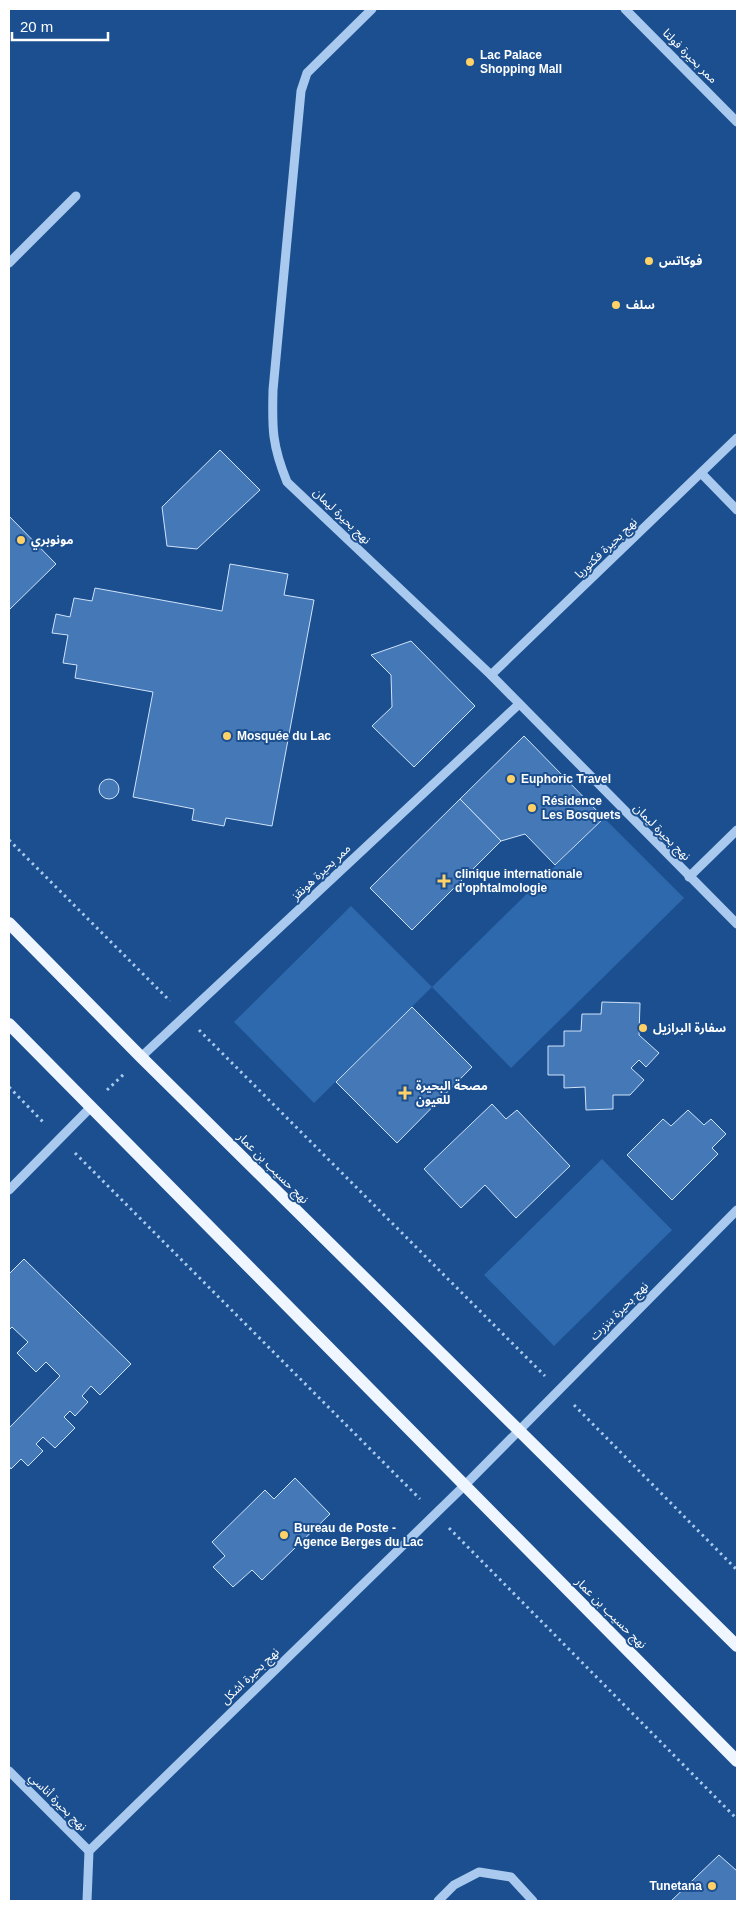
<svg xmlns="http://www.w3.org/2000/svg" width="746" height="1910" font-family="Arial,'Noto Sans Arabic',sans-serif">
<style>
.green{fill:#2e69ad}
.building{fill:#4478b7;stroke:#cfe3fa}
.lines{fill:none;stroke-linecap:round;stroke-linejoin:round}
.path{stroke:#a9c9ee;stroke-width:3;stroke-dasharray:2.5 4;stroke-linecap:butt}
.minor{stroke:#a9c9ee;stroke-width:9}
.major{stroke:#f0f6ff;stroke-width:12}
.poi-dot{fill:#ffd166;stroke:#1b4f8f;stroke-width:2}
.labels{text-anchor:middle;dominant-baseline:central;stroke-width:4;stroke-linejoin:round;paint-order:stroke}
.poi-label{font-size:12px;font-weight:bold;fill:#fff;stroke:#1b4f8f;text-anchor:start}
.street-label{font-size:12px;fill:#fff;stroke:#1b4f8f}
</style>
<rect width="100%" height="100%" fill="#1b4f8f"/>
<g class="green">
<polygon points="604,818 684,898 511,1068 432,987 314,1103 234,1022 351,906 432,987"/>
<polygon points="602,1159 672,1230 554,1346 484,1275"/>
</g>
<g class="building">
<polygon points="220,450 260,490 197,549 167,546 162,507"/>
<polygon points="9,516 56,564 9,610"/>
<polygon points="230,564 288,574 284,595 314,600 272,826 226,818 224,826 192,820 194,809 133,797 153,692 75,678 77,665 63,663 68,635 52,633 56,614 70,617 74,598 92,601 95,588 222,611"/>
<polygon points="411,641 475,706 414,767 372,726 392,707 391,675 371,655"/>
<polygon points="524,736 604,818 555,865 525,834 501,841 460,799"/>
<circle cx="109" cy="789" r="10"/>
<polygon points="460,799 501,841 412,930 370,888"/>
<polygon points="602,1002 640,1003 639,1035 659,1053 646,1067 639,1060 631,1068 644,1080 630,1095 613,1095 613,1109 586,1110 585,1087 564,1088 564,1075 548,1075 548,1046 564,1046 564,1031 581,1031 582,1014 601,1014"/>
<polygon points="412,1007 472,1067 397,1143 336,1082"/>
<polygon points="492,1104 506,1119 517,1110 570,1166 516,1218 485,1185 461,1208 424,1169"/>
<polygon points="688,1110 704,1125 711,1119 726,1134 712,1148 718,1154 672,1200 627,1155 663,1119 671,1126"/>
<polygon points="24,1259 131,1364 100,1395 91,1386 82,1396 88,1402 75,1416 70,1411 64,1417 75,1428 55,1448 43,1437 36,1444 43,1451 28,1466 21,1459 11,1469 9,1466 9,1428 60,1376 46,1362 36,1372 17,1353 28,1342 12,1327 9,1330 9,1274"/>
<polygon points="295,1478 330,1514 262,1580 252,1570 233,1587 213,1567 225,1556 212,1542 265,1490 274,1499"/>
<polygon points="719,1855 737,1871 737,1901 671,1901"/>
</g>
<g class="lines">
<g class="path">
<polyline points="9,840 170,1001"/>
<polyline points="199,1030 545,1376"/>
<polyline points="9,1087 45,1124"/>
<polyline points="107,1090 124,1074"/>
<polyline points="75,1153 420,1499"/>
<polyline points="574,1405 737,1570"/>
<polyline points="449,1528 737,1819"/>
</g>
<g class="minor">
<path d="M 372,9 L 307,73 L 301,91 L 273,390 C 272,429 272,445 287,482 L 491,675 L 737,924"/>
<polyline points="625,9 737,122"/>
<polyline points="9,263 76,196"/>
<polyline points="701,473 737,510"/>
<polyline points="491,675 737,438"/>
<polyline points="689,877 737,830"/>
<polyline points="141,1057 518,705"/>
<polyline points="9,1190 91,1107"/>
<polyline points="9,1771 89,1851"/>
<polyline points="87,1901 89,1851 465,1485 737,1210"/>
<polyline points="438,1901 454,1885 479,1872 511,1877 533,1901"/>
</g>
<g class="major">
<polyline points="9,923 141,1057 737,1646"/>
<polyline points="9,1024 737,1761"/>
</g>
</g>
<g class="poi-dot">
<circle cx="470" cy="62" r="5"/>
<circle cx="649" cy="261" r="5"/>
<circle cx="616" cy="305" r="5"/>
<circle cx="21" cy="540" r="5"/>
<circle cx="227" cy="736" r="5"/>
<circle cx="511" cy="779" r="5"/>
<circle cx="532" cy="808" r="5"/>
<path d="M441.5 873.5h5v5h5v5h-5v5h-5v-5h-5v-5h5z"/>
<circle cx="643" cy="1028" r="5"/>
<path d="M402.5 1085.5h5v5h5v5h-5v5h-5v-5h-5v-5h5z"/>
<circle cx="284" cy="1535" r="5"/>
<circle cx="712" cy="1886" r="5"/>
</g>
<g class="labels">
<g class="poi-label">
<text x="480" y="55">Lac Palace<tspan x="480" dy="14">Shopping Mall</tspan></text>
<text x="659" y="261">فوكاتس</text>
<text x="626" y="305">سلف</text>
<text x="31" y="540">مونوبري</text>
<text x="237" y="736">Mosquée du Lac</text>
<text x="521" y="779">Euphoric Travel</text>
<text x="542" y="801">Résidence<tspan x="542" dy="14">Les Bosquets</tspan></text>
<text x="455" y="874">clinique internationale<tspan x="455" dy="14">d'ophtalmologie</tspan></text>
<text x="653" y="1028">سفارة البرازيل</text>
<text x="416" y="1086">مصحة البحيرة<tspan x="416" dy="14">للعيون</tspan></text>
<text x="294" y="1528">Bureau de Poste -<tspan x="294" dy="14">Agence Berges du Lac</tspan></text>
<text x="702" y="1886" text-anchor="end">Tunetana</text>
</g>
<g class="street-label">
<text transform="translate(690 56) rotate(45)">ممر بحيرة فولتا</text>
<text transform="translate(342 516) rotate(44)">نهج بحيرة ليمان</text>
<text transform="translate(606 548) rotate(-44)">نهج بحيرة فكتوريا</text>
<text transform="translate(662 832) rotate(45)">نهج بحيرة ليمان</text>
<text transform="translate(321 872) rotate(-43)">ممر بحيرة هونقز</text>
<text transform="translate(273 1168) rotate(45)">نهج حسيب بن عمار</text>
<text transform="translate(619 1311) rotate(-45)">نهج بحيرة بنزرت</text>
<text transform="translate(611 1613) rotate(45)">نهج حسيب بن عمار</text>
<text transform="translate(250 1676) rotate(-44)">نهج بحيرة اشكل</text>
<text transform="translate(58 1802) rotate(45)">نهج بحيرة أناسي</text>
</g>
</g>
<rect width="746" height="1910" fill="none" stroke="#ffffff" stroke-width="20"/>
<path d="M12 32v8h96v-8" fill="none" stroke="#ffffff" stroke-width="2.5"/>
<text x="20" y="32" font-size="15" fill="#ffffff" stroke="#1b4f8f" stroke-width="4" paint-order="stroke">20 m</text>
</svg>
